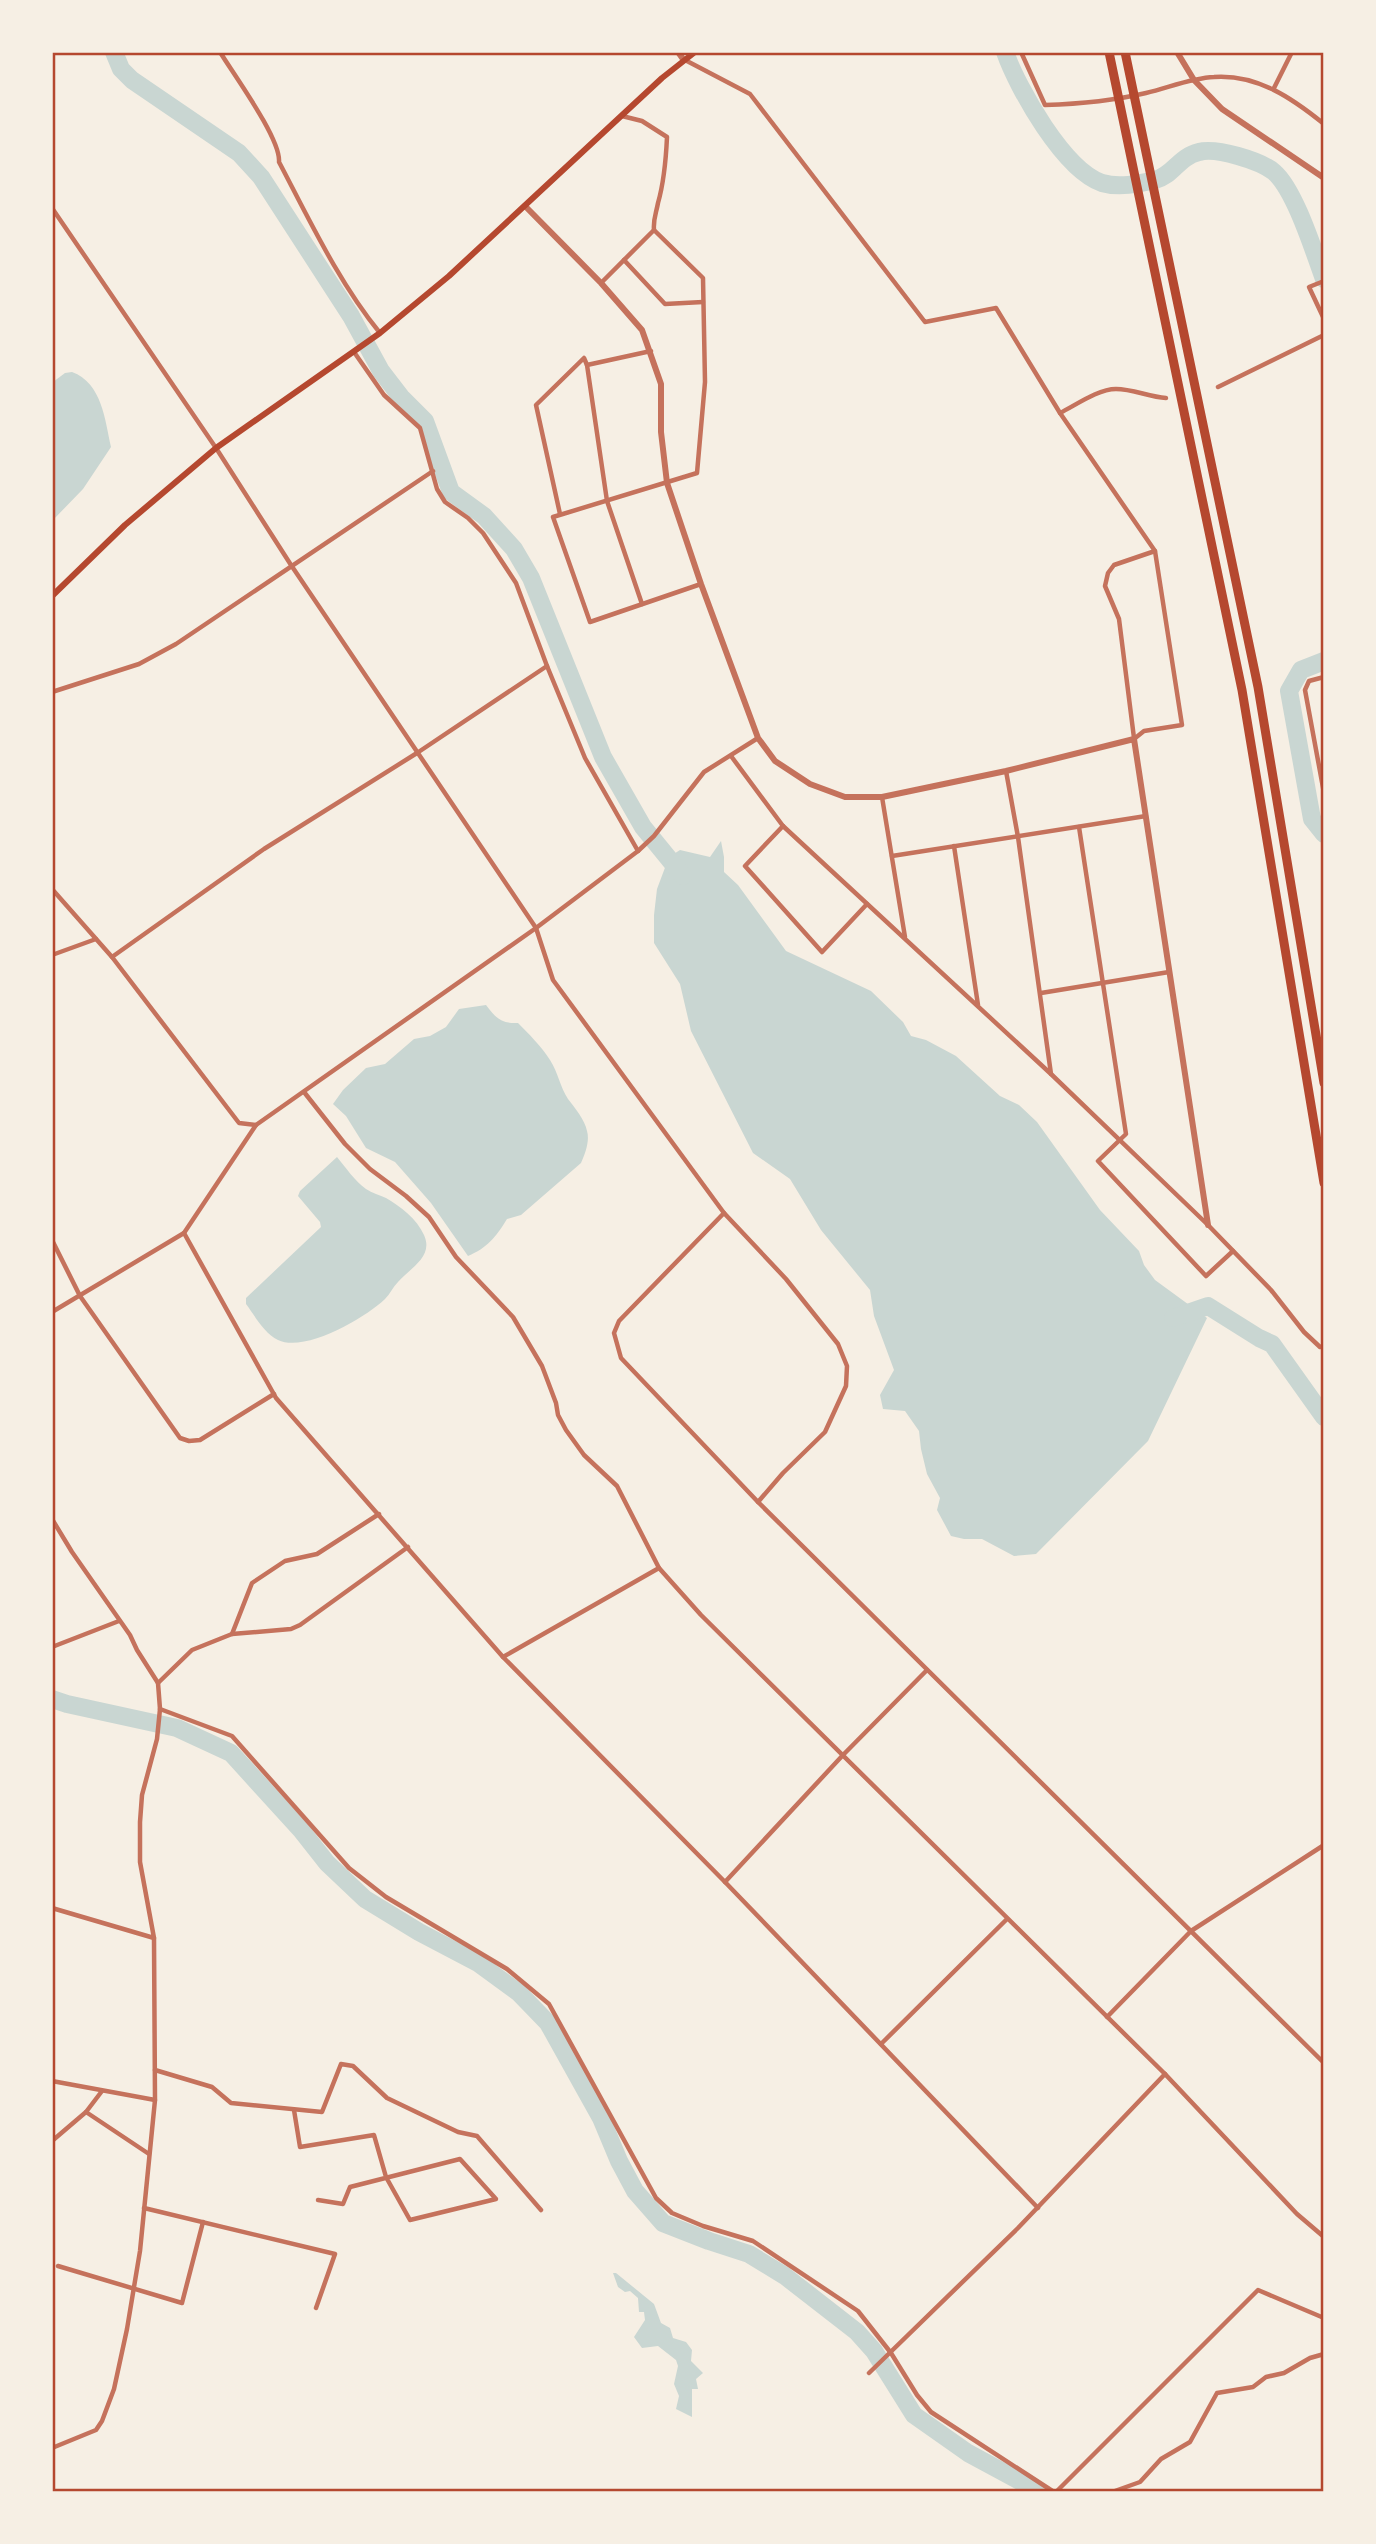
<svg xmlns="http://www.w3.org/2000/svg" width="1376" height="2544" font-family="Rubik,sans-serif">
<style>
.water{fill:#c9d6d2}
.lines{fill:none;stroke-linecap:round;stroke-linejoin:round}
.river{stroke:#c9d6d2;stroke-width:18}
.minor{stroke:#c5725c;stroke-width:4.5}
.tertiary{stroke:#c5725c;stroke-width:6}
.secondary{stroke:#b5482f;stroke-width:6}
.motorway{stroke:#b5482f;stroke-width:9}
.neatline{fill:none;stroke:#b5482f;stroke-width:2.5}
</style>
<rect width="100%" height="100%" fill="#f6efe4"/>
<g class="water">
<path d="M 72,372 C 102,383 105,420 111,447 L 83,489 L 53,520 L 53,382 L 65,373 Z"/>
<polygon points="721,841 724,857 724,872 738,885 786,951 871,991 903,1022 911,1036 926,1040 956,1056 1000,1096 1019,1105 1037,1122 1100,1210 1139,1251 1144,1265 1155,1280 1207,1318 1148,1441 1036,1554 1014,1556 982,1539 964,1539 951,1536 937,1510 940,1498 927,1474 921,1449 919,1431 905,1411 883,1409 880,1395 894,1370 874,1316 870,1290 821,1230 790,1179 753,1153 691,1031 680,984 654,943 654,915 657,889 669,857 680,850 710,857"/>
<path d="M 486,1005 C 496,1018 501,1024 518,1023 C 529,1034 541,1046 550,1060 C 558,1072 560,1087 568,1099 C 575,1108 585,1120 587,1131 C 590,1141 585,1154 581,1163 L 521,1215 L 507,1219 C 496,1237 487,1248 468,1256 L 431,1203 L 395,1162 L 366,1148 L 346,1116 L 333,1104 L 343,1090 L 366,1068 L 385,1064 L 414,1039 L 430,1036 L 446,1027 L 459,1009 Z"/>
<path d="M 337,1157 C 346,1168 355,1181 366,1189 C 372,1193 380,1195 386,1198 C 400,1206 417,1219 424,1235 C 434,1257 410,1268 398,1282 C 393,1287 390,1294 385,1299 C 365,1318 305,1353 278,1340 C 264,1333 255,1316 246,1304 L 246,1298 L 321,1227 L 320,1222 L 298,1196 L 300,1191 Z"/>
<polygon points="613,2273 616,2273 654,2304 661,2323 670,2328 673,2338 686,2342 692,2350 691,2361 703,2373 696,2379 698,2389 692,2389 692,2417 676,2409 679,2396 674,2384 678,2366 676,2360 658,2346 642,2348 634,2337 645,2320 644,2312 639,2312 638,2298 630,2291 625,2292 618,2287"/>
</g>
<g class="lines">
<g class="river">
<polyline points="114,52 121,69 132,80 239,153 261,177 351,316 381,371 401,397 425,421 451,492 484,516 514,549 531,578 603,757 643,827 683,876"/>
<path d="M 1005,52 C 1018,89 1064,170 1102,183 C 1119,188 1138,184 1155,180 C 1174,175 1178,157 1199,152 C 1216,147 1261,161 1274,172 C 1295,190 1314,252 1324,279"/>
<polyline points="1324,661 1301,670 1289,691 1312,819 1324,834"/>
<polyline points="1173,1318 1208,1306 1259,1338 1272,1344 1324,1417"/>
<polyline points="52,1699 67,1704 177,1728 231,1753 301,1830 327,1863 365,1899 419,1932 478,1963 519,1993 548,2023 601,2118 619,2161 635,2191 663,2223 709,2241 749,2254 785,2276 857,2332 874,2351 914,2415 968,2453 1040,2492"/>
</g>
<g class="minor">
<path d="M 220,52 C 234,75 281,139 279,162 C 309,219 339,283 380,333"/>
<path d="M 1021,52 L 1045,105 C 1080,104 1112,101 1146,93 C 1168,88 1191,78 1214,77 C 1257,74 1292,98 1324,124"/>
<polyline points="685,60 750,94 925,322 996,308 1060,413 1155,551 1182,725 1144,731 1134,739"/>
<polyline points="1274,88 1292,52"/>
<path d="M 622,116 L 642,121 L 667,137 C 666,159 664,182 658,203 C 656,214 653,219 654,230 L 703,278 L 705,382 L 697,473 L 553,517 L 590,622 L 701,584"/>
<polyline points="52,208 216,448 291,565 536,928 553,980 724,1213 786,1279 838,1344 847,1366 846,1386 825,1432 783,1473 758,1502"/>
<polyline points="624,260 665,304 703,302"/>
<polyline points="1324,281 1309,287 1324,319"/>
<polyline points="601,283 654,230"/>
<polyline points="354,352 384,395 420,428 437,489 445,502 468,518 483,533 516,583 547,666 585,758 638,851"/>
<polyline points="587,365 607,501 642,604"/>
<polyline points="1218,387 1324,335"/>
<path d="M 1060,413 C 1076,405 1098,389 1116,389 C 1133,389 1149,397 1166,398"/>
<polyline points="560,514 536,405 584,358 587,365 651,351"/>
<polyline points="1324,677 1309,681 1305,690 1324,793"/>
<polyline points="52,692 139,664 176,644 433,471"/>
<polyline points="1134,738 1119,619 1105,586 1108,573 1114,565 1155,551"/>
<polyline points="731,756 783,826 1051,1074 1208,1225 1271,1290 1304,1332 1320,1347 1324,1346"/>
<polyline points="1006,771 1018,837 1051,1074"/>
<polyline points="882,797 905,937"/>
<polyline points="783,826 745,866 822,952 867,904"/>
<polyline points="1079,827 1126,1134 1098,1161 1206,1276 1233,1251"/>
<polyline points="954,846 978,1005"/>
<polyline points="892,856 1146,816"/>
<polyline points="52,889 112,957 239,1123 256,1125"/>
<polyline points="52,955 96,939"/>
<polyline points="112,957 264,849 417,753 547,666"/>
<polyline points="1041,993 1169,972"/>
<polyline points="304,1092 345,1144 370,1169 406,1196 429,1217 456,1257 513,1317 542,1366 556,1403 558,1415 566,1430 584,1455 617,1486 659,1568 701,1615 1165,2074 1297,2214 1324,2237"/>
<polyline points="724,1213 619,1321 614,1333 621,1358 758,1502 1324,2063"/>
<polyline points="184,1233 276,1398 503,1657 725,1882 1038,2208"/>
<polyline points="52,1240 80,1296 180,1438 189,1441 200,1440 274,1394"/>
<polyline points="52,1312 184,1233 256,1125 536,928 638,851 654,836 704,772 758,738"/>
<polyline points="52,1519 72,1552 130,1635 137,1650 158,1683 160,1709 157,1739 142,1795 140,1822 140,1862 154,1938 155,2100 140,2251 127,2329 114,2389 102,2421 96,2430 52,2448"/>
<polyline points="232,1634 252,1583 285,1561 317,1554 379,1514"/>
<polyline points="52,1647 119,1621"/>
<polyline points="503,1657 659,1568"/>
<polyline points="158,1683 192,1650 232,1634 291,1629 300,1625 408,1547"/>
<polyline points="160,1709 232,1736 349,1868 386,1897 507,1969 549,2004 656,2198 672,2213 703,2226 753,2241 858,2311 891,2353 917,2395 931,2412 1054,2492"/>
<polyline points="725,1882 843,1755 927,1670"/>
<polyline points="52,1908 154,1938"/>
<polyline points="1107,2017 1191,1931 1324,1845"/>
<polyline points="881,2044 1007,1919"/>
<polyline points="155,2070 212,2087 231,2103 322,2112 341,2064 353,2066 387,2098 458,2132 477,2136 541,2210"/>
<polyline points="52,2081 155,2100"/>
<polyline points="294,2110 300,2147 374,2135 386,2177 410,2220 496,2199 460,2159 350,2187 343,2204 318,2200"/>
<polyline points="86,2112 149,2154"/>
<polyline points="52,2141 86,2112 102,2091"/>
<polyline points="144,2208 335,2254 316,2308"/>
<polyline points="58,2266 182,2303 203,2222"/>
<polyline points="869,2373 1018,2228 1165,2074"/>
<polyline points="1056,2492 1258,2290 1324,2318"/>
<polyline points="1112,2492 1140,2482 1161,2459 1190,2442 1217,2393 1253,2387 1266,2377 1284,2373 1310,2358 1324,2354"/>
</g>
<g class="tertiary">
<polyline points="678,52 683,59"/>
<polyline points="1177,52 1194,80 1222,109 1324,178"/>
<polyline points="525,206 601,283 642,330 661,384 661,432 667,483 701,584 758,738 775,761 810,784 845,797 882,797 1006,771 1134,739 1208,1225"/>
</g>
<polyline class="secondary" points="52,596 125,525 216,448 380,333 449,276 662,78 695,52"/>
<g class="motorway">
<polyline points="1109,52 1242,690 1324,1183"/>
<polyline points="1125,52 1258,687 1324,1083"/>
</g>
</g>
<rect width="1376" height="2544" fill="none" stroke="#f6efe4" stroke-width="108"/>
<rect x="54" y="54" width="1268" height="2436" class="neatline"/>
</svg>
